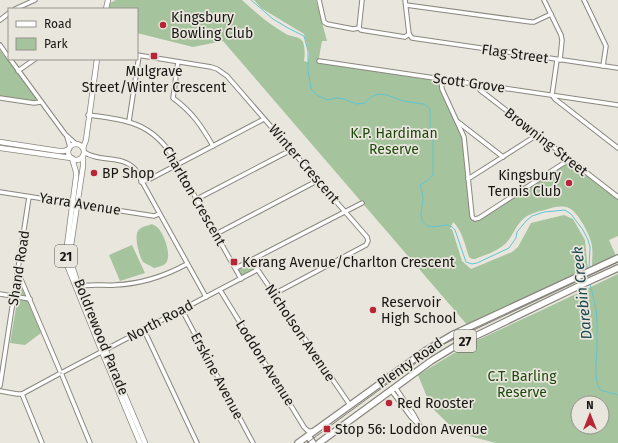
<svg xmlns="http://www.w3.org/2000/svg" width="618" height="443" font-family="'Fira Sans',sans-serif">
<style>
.green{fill:#a5c39c;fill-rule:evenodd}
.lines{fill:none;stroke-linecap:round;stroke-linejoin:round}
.stream{stroke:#60c5d3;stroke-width:1}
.minor-casing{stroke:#8a877f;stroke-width:5.5}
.major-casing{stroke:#8a877f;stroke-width:6}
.highway-casing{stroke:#8a877f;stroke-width:8}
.minor{stroke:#fff;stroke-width:3.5}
.major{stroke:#fff;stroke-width:4.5}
.highway{stroke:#fff;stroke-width:5.5}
.tram{stroke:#807e78;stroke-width:1}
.poi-dot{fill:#b72537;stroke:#e9e6dd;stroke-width:1.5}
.labels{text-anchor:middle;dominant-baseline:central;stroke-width:3.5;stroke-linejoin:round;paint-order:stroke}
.shield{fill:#e9e6dd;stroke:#565450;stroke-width:1}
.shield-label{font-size:13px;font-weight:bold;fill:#171613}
.poi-label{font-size:14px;fill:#171613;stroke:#e9e6dd;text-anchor:start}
.street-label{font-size:14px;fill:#171613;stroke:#e9e6dd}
.park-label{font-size:14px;fill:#1d480b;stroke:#e9e6dd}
.water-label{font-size:15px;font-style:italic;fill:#1b494f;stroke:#e9e6dd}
</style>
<rect width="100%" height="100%" fill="#e9e6dd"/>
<g class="green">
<path d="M 116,0 L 242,0 C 256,13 270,25 286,34 C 291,37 300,36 303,42 C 305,47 305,56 304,61 L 308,62 L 309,53 L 304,34 L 261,8 L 254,0 L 316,0 L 327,41 L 322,41 L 318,63 L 432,80 L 435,81 L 438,83 L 463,139 L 470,216 C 471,220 473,221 477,221 L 567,163 L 570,162 L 618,198 L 618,236 L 609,240 L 616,256 L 592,268 C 592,261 593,253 592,246 C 591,236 578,212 569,208 C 562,205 554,207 548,209 C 541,211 534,212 527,216 C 517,222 514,234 507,242 C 499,251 485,255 475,259 L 472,259 L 469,257 C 465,245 462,230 453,222 L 450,229 L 452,229 L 462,261 L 471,269 L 512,252 L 518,247 L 531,223 L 564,215 L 573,219 L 585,240 L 588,271 L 469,327 L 223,41 L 193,47 L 137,33 L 137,9 L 109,9 L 110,3 Z"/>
<polygon points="0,50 39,100 34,102 0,97"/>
<path d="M 152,224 C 153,225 156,226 157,227 C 164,233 172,255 166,263 C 163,266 158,267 154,268 C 151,266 146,264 143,262 C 139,256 134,237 138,231 C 140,227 147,226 152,224 Z"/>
<polygon points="132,245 145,273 120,281 109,255"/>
<polygon points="251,260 257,270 241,279 236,268"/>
<path d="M 618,274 L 618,443 L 496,443 L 458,433 L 431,407 L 418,375 L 469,344 L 540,311 ZM 578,403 L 602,403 L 602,427 L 578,427 Z"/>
<polygon points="20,284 41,333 25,345 10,343"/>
</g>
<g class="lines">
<g class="stream">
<path d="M 251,0 L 273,19 L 288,28 L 304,36 L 308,51 L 308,70 L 311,89 L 317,95 L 327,100 L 336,98 L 344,99 L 356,104 L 365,103 L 371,97 L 378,94 L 387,95 L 403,101 L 424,104 L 430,109 L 430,128 L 433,140 L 433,175 L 427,181 L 420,185 C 421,189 423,194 423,198 C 423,206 417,219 426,225 C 437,231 447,219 455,230 L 466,262 L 472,264 L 477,263 L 509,248 L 516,238 L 517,232 L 526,221 L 532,216 L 544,212 L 565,210 L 571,214 L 583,230 L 588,240 L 590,247 L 589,269"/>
<path d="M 590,284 C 593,296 597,309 597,321 C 597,330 597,338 597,346 C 597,361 593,377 600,390 L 618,395"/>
</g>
<defs>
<g id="minor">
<polyline points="319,0 324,22 327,24 353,29 359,28 361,30 405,37 409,34"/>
<polyline points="405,0 409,34 412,38 618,68"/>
<polyline points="544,0 561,35 562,40 560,60"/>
<polyline points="584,0 606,46 603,66"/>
<polyline points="406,5 531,22 534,22 551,14"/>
<polyline points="15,9 35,0"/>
<polyline points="0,20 9,13"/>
<polyline points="359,28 362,0"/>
<polyline points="0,45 9,58"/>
<polyline points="137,55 211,67 217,69 227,76 367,237 368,241 366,245 274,294"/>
<polyline points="10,59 65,134 76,144"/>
<polyline points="557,60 552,95 555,99 618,148"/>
<polyline points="319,61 618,105"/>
<path d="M 178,62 L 173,98 C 192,112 201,125 213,146"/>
<polyline points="18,71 35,59"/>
<polyline points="441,79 442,89 464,137 472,216 473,218 475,219 479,218 567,161 569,159"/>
<polyline points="478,85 480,90 618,197"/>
<polyline points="0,98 34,103 41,102"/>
<path d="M 88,115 C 126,120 151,122 173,157 L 241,279"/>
<polyline points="129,121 139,56"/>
<polyline points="458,122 503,157"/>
<polyline points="67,137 70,147"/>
<path d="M 84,152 C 100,163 120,154 135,169 L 206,297"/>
<polyline points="468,179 537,135"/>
<polyline points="141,182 150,179 264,119"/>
<polyline points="0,192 154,216 159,214"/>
<polyline points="197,199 291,150"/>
<polyline points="216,234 313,183 317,180"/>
<polyline points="251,260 350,405"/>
<polyline points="236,268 362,203"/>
<polyline points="18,274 20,277 60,371"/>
<path d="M 78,287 C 90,283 103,286 115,285 C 141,284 165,276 187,264"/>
<polyline points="220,290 304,427 308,431 314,431"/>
<polyline points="0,294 30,299"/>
<polyline points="182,310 253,443"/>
<polyline points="144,330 197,443"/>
<polyline points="63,372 257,270"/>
<polyline points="62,375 90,443"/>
<polyline points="0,386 29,197"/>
<polyline points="395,387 414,415 421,428"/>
<polyline points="391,390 411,417 417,423"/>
<polyline points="0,391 17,394 22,394 59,374"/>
<polyline points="22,394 42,443"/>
</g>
<g id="major">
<polyline points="106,9 108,0"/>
<polyline points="0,142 59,151 64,151 69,149"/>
<circle cx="76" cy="152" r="8"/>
<polyline points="0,148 71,158"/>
<polyline points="83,148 86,140 97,59"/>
<polyline points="83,156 83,166 70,252 70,260 79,287 145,443"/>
<polyline points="72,158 76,172 76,177 66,253 67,265 102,352 140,443"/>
</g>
<g id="highway">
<polyline points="308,436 313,443"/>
<polyline points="298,443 425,351 452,335 618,258"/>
<polyline points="319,443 431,361 457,345 583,284 618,268"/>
</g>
</defs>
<use href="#minor" class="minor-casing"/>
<use href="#major" class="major-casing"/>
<use href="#highway" class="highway-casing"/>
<use href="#minor" class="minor"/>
<use href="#major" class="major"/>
<use href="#highway" class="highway"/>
<polyline class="tram" points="307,443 424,357 446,343 618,262"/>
</g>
<g class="poi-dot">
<circle cx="163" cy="25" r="4"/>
<rect x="150" y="52" width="8" height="8" rx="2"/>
<circle cx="94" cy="173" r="4"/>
<circle cx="569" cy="183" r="4"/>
<rect x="230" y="258" width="8" height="8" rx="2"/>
<circle cx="373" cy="310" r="4"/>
<circle cx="389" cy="403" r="4"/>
<rect x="323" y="425" width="8" height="8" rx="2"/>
</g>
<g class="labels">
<g class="shield">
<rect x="55" y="245" width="22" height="22" rx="3"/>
<rect x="454" y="330" width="22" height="22" rx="3"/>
</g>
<g class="shield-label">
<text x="66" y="256">21</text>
<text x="465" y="341">27</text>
</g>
<g class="poi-label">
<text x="171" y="17">Kingsbury<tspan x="171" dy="16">Bowling Club</tspan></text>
<text x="154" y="71" text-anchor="middle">Mulgrave<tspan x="154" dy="16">Street/Winter Crescent</tspan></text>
<text x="102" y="173">BP Shop</text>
<text x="561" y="175" text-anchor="end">Kingsbury<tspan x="561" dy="16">Tennis Club</tspan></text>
<text x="242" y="262">Kerang Avenue/Charlton Crescent</text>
<text x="381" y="302">Reservoir<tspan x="381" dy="16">High School</tspan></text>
<text x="397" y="403">Red Rooster</text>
<text x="335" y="429">Stop 56: Loddon Avenue</text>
</g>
<g class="street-label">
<text transform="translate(515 54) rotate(8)">Flag Street</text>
<text transform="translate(469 83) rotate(8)">Scott Grove</text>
<text transform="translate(546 142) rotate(38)">Browning Street</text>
<text transform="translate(304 164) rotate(49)">Winter Crescent</text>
<text transform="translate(194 196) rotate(60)">Charlton Crescent</text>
<text transform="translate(80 204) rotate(9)">Yarra Avenue</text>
<text transform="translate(19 268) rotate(-81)">Shand Road</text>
<text transform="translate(160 321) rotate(-28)">North Road</text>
<text transform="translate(300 333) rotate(56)">Nicholson Avenue</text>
<text transform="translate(101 337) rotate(68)">Boldrewood Parade</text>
<text transform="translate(265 363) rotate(58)">Loddon Avenue</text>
<text transform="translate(410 363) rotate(-35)">Plenty Road</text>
<text transform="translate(217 376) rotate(62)">Erskine Avenue</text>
</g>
<g class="park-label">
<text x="394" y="133">K.P. Hardiman<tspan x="394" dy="16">Reserve</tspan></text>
<text x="522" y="376">C.T. Barling<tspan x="522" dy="16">Reserve</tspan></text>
</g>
<g class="water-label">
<text transform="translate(582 293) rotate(-96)">Darebin Creek</text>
</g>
</g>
<rect x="8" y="8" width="130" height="52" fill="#e9e6dd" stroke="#95938c"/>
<rect x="16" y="21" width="20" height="6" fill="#ffffff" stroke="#95938c"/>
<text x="44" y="28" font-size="12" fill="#171613">Road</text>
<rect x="16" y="38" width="20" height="12" fill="#a5c39c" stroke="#95938c"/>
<text x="44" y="48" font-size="12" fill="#171613">Park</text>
<g transform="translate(590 415)"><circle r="19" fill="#e9e6dd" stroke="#95938c"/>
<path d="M0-3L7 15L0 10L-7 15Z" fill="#b72537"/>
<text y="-6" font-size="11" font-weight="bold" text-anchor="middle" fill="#171613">N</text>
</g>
</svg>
